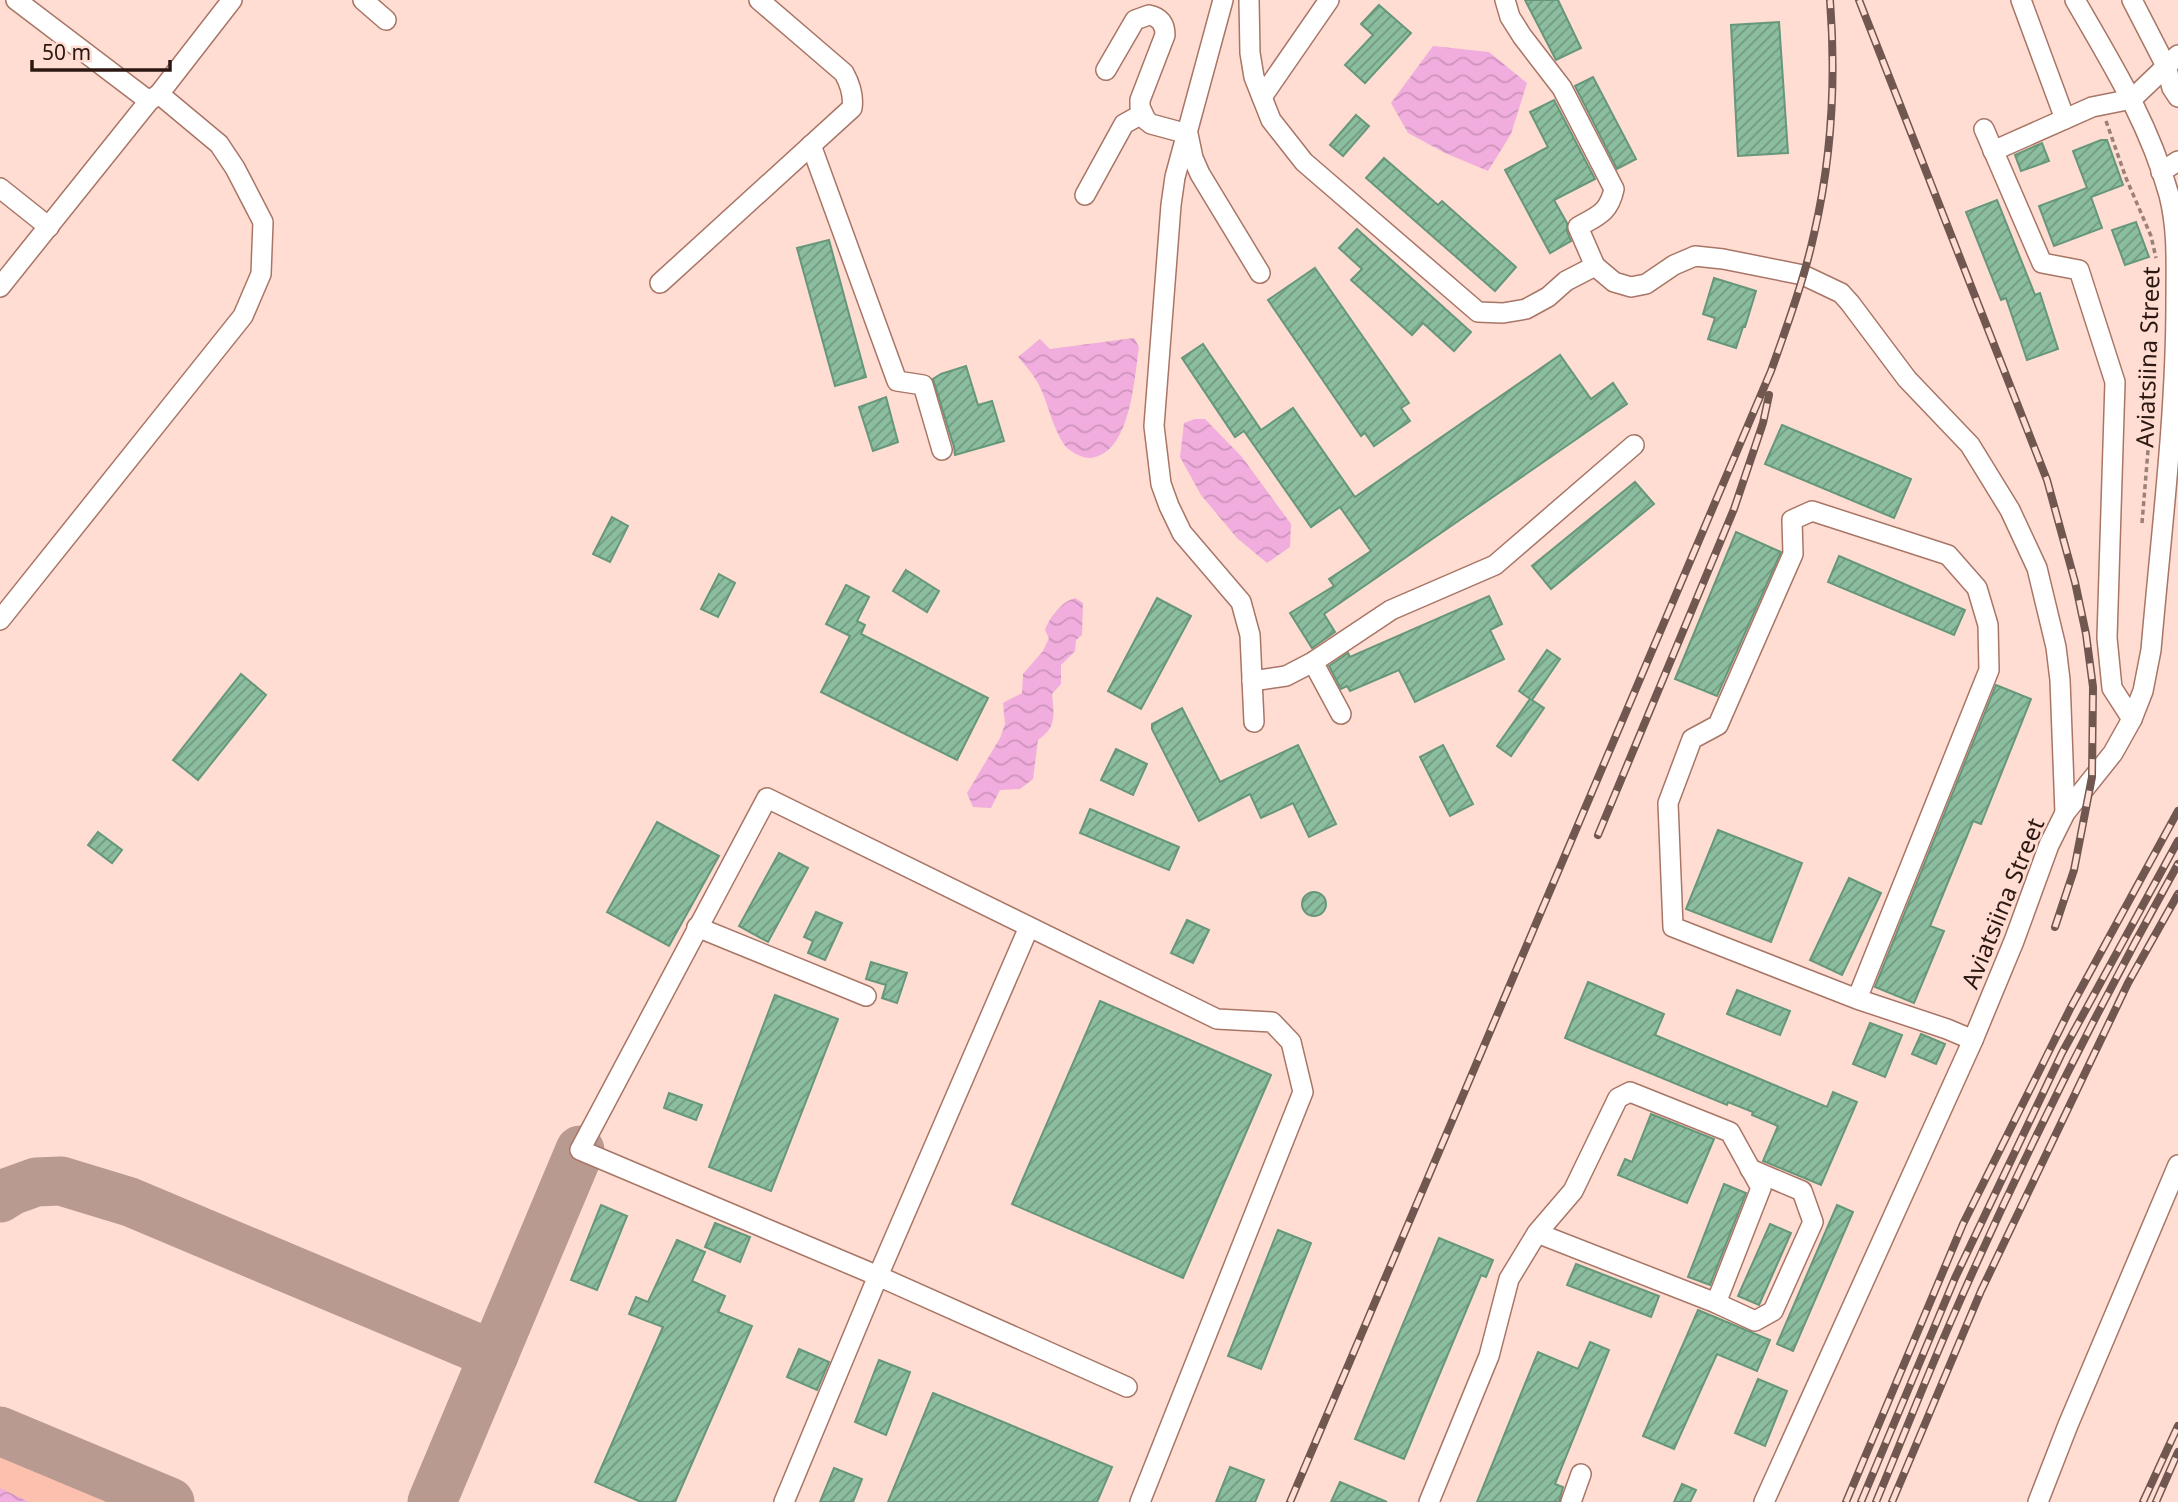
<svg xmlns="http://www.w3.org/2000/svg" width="2178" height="1502" font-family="'Noto Sans',sans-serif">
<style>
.grass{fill:#fcc0ae}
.water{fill:url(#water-waves)}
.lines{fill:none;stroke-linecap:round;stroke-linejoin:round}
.taxiway{stroke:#b89a91;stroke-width:49}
.building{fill:url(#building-hatch);stroke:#66977a;stroke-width:2}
.minor-casing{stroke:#a87566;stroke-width:22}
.path{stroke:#9c8178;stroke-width:3.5;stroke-dasharray:5 3.5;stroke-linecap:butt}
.minor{stroke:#fff;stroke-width:19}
.rail-casing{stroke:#705750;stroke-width:8}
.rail{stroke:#ffddd2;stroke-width:5;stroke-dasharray:16;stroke-linecap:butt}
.labels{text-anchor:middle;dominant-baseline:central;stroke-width:5;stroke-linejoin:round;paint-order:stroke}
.street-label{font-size:24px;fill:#2c1812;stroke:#ffddd2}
</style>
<defs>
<pattern id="water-waves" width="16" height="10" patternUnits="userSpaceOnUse" patternTransform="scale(1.75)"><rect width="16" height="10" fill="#f0addd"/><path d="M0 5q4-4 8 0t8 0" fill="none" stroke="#ce94bd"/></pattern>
<pattern id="building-hatch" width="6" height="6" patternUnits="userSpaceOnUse" patternTransform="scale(1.75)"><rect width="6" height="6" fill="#8bbd9f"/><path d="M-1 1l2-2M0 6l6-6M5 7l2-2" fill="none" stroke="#729980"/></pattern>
</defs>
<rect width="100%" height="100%" fill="#ffddd2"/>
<polygon class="grass" points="0,1441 142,1502 0,1502"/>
<g class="water">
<polygon points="1433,46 1489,52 1527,83 1511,134 1488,171 1445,153 1408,133 1391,103"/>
<path d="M 1134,338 L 1139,347 C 1134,379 1131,454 1090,458 C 1081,458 1068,451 1063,443 C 1051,424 1048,402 1038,383 C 1033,374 1025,365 1018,357 L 1040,339 L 1050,349 Z"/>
<polygon points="1195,419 1205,419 1242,457 1291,524 1290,547 1267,563 1237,538 1201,495 1180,457 1184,423"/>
<path d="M 1075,598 L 1083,603 L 1082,635 L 1076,640 L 1075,651 L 1061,665 L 1061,684 L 1052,694 C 1054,715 1057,727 1038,740 L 1033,779 L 1020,789 L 1000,790 L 991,808 L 973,807 L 967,793 L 1000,738 L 1005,724 L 1003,703 L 1022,693 L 1023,674 L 1043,651 L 1049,638 L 1045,630 C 1050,617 1061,602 1075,598 Z"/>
<polygon points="0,1488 29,1502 0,1502"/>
</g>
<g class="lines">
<g class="taxiway">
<polyline points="0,1198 11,1191 36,1182 61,1181 130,1202 494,1355"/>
<polyline points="0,1431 170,1502"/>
<polyline points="432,1502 580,1150"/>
</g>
</g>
<g class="building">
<polygon points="1525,0 1558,0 1581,48 1556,60"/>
<polygon points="1379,5 1411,33 1365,83 1345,65 1373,35 1361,24"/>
<polygon points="1779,22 1788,153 1738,156 1731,25"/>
<polygon points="1593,77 1636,159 1617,169 1575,86"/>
<polygon points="1554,100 1595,179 1554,200 1567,223 1567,231 1571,241 1550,253 1505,170 1548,147 1530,112"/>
<polygon points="1356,115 1369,126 1343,156 1330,145"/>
<polygon points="2101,140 2107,140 2123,185 2091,197 2102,228 2054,246 2039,206 2087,188 2073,151"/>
<polygon points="2042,143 2049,161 2021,171 2015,155"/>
<polygon points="1384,158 1438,205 1442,201 1516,267 1495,291 1366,178"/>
<polygon points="1997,200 2035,295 2040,293 2058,349 2027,360 2006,298 2001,300 1966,212"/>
<polygon points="2136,222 2149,257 2125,265 2112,230"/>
<polygon points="1357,229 1471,332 1454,351 1423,323 1412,335 1351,280 1362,269 1339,248"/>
<polygon points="829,240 866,377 835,386 797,248"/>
<polygon points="1315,268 1409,403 1401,408 1410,421 1374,446 1365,433 1361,436 1268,300"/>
<polygon points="1714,278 1756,291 1745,327 1743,327 1736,348 1708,339 1715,318 1703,314"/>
<polygon points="1203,344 1261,430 1293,408 1355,497 1560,355 1591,399 1613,383 1627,404 1324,614 1335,632 1312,648 1290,613 1334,586 1329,579 1371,551 1340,507 1311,527 1244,431 1235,437 1182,358"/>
<polygon points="966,366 978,405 992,401 1004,441 955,455 954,447 933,379 941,374"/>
<polygon points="886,397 898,442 873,451 859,407"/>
<polygon points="1782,425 1911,479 1894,518 1765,464"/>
<polygon points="1635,482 1654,504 1551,589 1532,566"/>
<polygon points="612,517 628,526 610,562 593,554"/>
<polygon points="1736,532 1781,552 1717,696 1675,679"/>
<polygon points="1839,556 1965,610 1954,635 1828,582"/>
<polygon points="906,570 939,591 927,612 893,591"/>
<polygon points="719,574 735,583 718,617 701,609"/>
<polygon points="846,585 869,597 857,621 865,625 861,634 988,698 957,760 821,692 850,636 826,624"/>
<polygon points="1489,596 1502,624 1490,630 1504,659 1415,702 1399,670 1350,691 1347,686 1341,689 1329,666 1348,653 1350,657"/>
<polygon points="1157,598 1191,616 1141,709 1108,691"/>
<polygon points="1547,650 1560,659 1532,700 1544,708 1511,756 1497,746 1530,699 1519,691"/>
<polygon points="241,674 266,695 198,780 173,760"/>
<polygon points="1996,685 2031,699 1981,824 1973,821 1930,926 1944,931 1914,1003 1875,987"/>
<polygon points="1182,708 1220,782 1298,745 1336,824 1309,837 1293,803 1261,818 1250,794 1199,821 1152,729 1152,724"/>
<polygon points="1443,745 1473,804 1450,816 1420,757"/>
<polygon points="1116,749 1147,764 1133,795 1101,780"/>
<polygon points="1090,809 1179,847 1169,870 1080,833"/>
<polygon points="657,822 719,856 669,946 607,912"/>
<polygon points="1718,830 1802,863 1771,942 1686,909"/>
<polygon points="98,832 122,850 112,863 88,845"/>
<polygon points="779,853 808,868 768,942 739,926"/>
<polygon points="1849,878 1881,893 1842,975 1810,960"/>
<circle cx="1314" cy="904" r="12"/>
<polygon points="816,912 842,923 825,960 808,953 813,941 804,937"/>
<polygon points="1187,920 1209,930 1193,963 1171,953"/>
<polygon points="871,962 907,973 897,1003 882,998 886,985 866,979"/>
<polygon points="1588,982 1664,1014 1655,1035 1827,1107 1833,1092 1857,1102 1821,1185 1763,1161 1778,1126 1752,1115 1753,1112 1728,1102 1727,1105 1565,1038"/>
<polygon points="1737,990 1790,1011 1780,1035 1727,1014"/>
<polygon points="775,995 838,1019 771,1191 709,1167"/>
<polygon points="1100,1001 1271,1075 1183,1278 1012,1204"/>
<polygon points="1870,1023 1902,1035 1885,1077 1853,1064"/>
<polygon points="1921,1034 1945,1044 1936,1064 1912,1054"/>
<polygon points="669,1093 702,1105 696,1120 664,1108"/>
<polygon points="1651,1114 1714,1139 1687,1203 1618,1175 1625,1159 1632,1162"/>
<polygon points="1724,1184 1746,1193 1710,1285 1688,1277"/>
<polygon points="601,1205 627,1216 597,1290 571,1280"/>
<polygon points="1837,1205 1853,1212 1793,1351 1777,1344"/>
<polygon points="715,1223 750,1237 740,1262 705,1247"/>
<polygon points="1770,1224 1791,1233 1759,1305 1738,1296"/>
<polygon points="1278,1230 1311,1243 1261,1369 1228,1356"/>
<polygon points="1439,1238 1493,1260 1486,1277 1481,1275 1404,1459 1355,1439"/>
<polygon points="677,1240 705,1252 692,1281 725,1296 718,1312 752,1326 675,1502 641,1502 595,1482 663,1327 629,1314 636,1297 648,1302"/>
<polygon points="1576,1264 1659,1296 1651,1317 1567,1285"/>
<polygon points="1698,1310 1770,1340 1757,1371 1717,1354 1674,1449 1643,1436"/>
<polygon points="1590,1342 1609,1350 1555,1484 1563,1487 1559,1502 1477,1502 1538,1352 1578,1369"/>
<polygon points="799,1349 829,1362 817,1390 787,1377"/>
<polygon points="879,1360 910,1372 886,1435 855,1422"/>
<polygon points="1758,1379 1787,1391 1765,1446 1735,1433"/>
<polygon points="933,1393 1112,1467 1097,1502 888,1502"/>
<polygon points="1230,1467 1264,1480 1255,1502 1216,1502"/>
<polygon points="834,1468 862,1479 853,1502 820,1502"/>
<polygon points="1340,1482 1387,1502 1331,1502"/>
<polygon points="1682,1484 1696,1490 1690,1502 1674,1502"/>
</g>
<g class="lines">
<defs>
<g id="minor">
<polyline points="16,0 149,101"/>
<polyline points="363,0 386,20"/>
<polyline points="1223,0 1175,177 1171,205 1154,426 1161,484 1169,506 1182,533 1241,602 1250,635 1254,722"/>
<polyline points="1249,0 1250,53 1254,77 1271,120 1304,162 1478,312 1503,313 1526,309 1548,297 1566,281 1595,266 1614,282 1631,287 1646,284 1674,265 1695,256 1723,259 1803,275 1841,293 1850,303 1907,379 1970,445 2010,510 2037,568 2056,647 2060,680 2065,813"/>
<path d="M 1505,0 L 1510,17 L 1522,36 L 1562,88 L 1614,189 C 1609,213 1597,216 1578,227 L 1595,266"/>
<polyline points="2021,0 2065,119"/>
<polyline points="2132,0 2166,66 2172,88 2178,97"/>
<path d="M 1106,70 L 1135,20 L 1149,15 C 1160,17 1165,24 1165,35 L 1140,100 L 1140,107 L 1146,120 L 1151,124 L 1188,134 L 1193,158 L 1200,174 L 1260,273"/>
<polyline points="1262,97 1329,0"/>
<polyline points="1984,129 2042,263 2079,270 2115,382 2107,638 2112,688 2132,719"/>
<polyline points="811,145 897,381 923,385 942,450"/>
<polyline points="1993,151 2092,107 2132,99 2178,55"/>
<polyline points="2161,172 2178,161"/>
<polyline points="0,188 49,227"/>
<polyline points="1085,195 1124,124 1142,114"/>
<path d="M 660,283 L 852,108 C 854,95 850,84 844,73 L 759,0"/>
<polyline points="0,287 149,101 159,94 232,0"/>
<polyline points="0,620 243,316 261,274 263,222 235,168 219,144 159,94"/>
<polyline points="1313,662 1341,714"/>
<polyline points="1252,681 1286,676 1313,662 1391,610 1495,565 1634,445"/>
<polyline points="697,927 866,996"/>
<polyline points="1029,927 878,1276 1127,1387"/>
<polyline points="1857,999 1989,670 1988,625 1977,588 1948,555 1812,511 1792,520 1793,554 1718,725 1692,739 1668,803 1673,927 1857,999 1947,1029 1973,1040"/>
<polyline points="1716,1303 1755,1321 1773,1311 1813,1222 1802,1191 1750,1169"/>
<polyline points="784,1502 878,1276 580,1150 767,798 1217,1019 1272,1022 1291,1042 1303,1092 1140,1502"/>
<polyline points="1429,1502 1489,1356 1509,1279 1537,1233 1573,1191 1618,1098 1630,1092 1730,1132 1761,1188 1716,1303 1537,1233"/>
<polyline points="1571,1502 1581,1474"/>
<path d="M 1764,1502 L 1973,1040 L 2014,941 L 2049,845 L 2065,813 L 2113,753 L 2132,719 L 2143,691 L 2151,650 C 2161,534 2176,417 2176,301 C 2176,265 2178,230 2169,195 C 2149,123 2112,64 2075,0"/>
<polyline points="2038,1502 2068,1425 2178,1165"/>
</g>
</defs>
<use href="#minor" class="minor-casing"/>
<g class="path">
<polyline points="2106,121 2126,178 2151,236 2156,258"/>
<polyline points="2142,523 2152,402"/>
</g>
<use href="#minor" class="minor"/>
<defs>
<g id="rail">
<polyline points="1859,0 2047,480 2075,582 2086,634 2093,687 2092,777 2074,870 2055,927"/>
<polyline points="1598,835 1734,509 1763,423 1769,395"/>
<path d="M 1290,1502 L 1771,371 C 1787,326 1804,280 1814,234 C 1832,157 1836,78 1830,0"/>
<polyline points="1846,1502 1963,1224 2071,1007 2178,811"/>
<polyline points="1861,1502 1955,1278 2062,1053 2178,841"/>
<path d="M 1876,1502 C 1901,1442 1925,1381 1951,1321 C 2019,1165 2095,1013 2178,864"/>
<polyline points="1892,1502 1981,1291 2128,983 2178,894"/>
<polyline points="2143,1502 2178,1426"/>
<polyline points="2156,1502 2178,1452"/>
</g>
</defs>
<use href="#rail" class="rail-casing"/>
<use href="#rail" class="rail"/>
</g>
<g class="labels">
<g class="street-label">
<text transform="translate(2147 357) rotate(-88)">Aviatsiina Street</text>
<text transform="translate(2002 903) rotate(-68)">Aviatsiina Street</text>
</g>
</g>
<path d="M32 60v10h138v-10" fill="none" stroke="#2c1812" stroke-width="3.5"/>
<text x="42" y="60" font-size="21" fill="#2c1812" stroke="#ffddd2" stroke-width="5" paint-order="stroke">50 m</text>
</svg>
